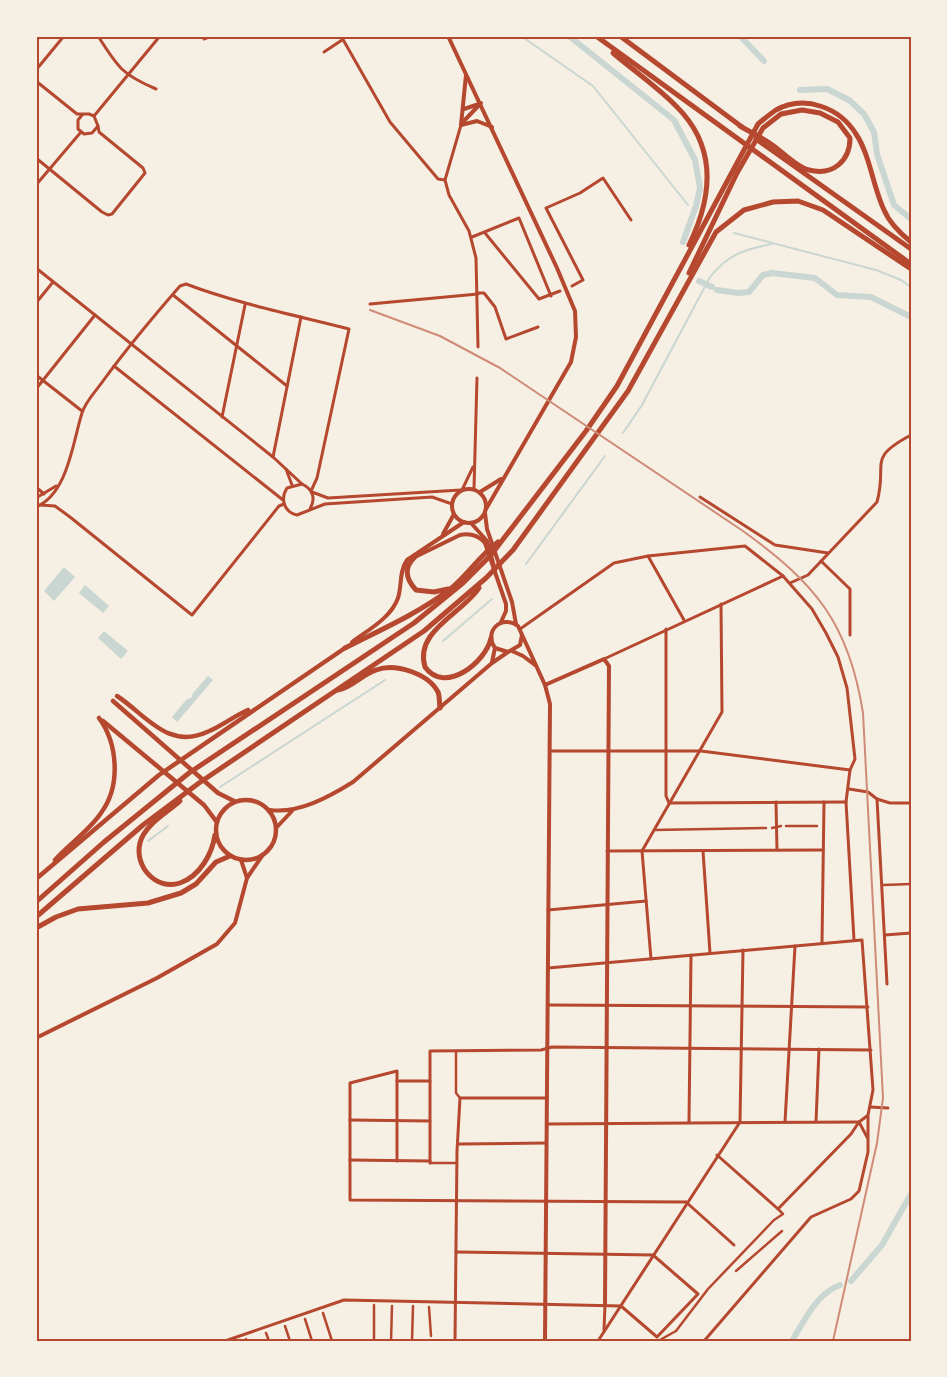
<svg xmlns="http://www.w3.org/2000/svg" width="947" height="1377" font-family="'Asap Condensed',sans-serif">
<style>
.water{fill:#c9d6d2}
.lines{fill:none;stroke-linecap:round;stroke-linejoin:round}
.stream{stroke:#c9d6d2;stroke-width:2}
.canal{stroke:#c9d6d2;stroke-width:6}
.pedestrian{stroke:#b5482f;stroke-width:2.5}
.minor{stroke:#b5482f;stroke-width:3}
.tertiary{stroke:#b5482f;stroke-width:4}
.secondary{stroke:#b5482f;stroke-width:4.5}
.trunk{stroke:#b5482f;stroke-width:5}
.rail{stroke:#cf8b77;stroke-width:2}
.neatline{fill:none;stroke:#b5482f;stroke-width:2}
</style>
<rect width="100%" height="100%" fill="#f6efe4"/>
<g class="water">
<polygon points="64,567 75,577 54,601 44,591"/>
<polygon points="85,585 109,606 103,613 79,593"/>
<polygon points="104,631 128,651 121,659 98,638"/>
<polygon points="208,676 213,680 177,722 172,717 186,700 192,697 193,693"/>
</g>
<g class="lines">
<g class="stream">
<polyline points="521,36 593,86 688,205"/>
<polyline points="734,233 876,270 901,280 911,287"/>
<path d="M 623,433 L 642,405 L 710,277 C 727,255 745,249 772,244"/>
<polyline points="526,564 605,456"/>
<polyline points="443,641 492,599"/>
<polyline points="220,787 385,680"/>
<polyline points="148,841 168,826"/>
<polyline points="36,937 38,935"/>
</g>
<g class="canal">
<polyline points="569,36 674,120 695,160 700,188 696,206 683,242"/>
<polyline points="740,36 764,61"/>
<polyline points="800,90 827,89 849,100 864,114 874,132 877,154 894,205 911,219"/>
<polyline points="699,281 712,287"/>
<polyline points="717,290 738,293 749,292 763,275 772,273 815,278 837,295 871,297 911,317"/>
<polyline points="851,1281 882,1245 911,1194"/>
<path d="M 792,1341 C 804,1321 817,1293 840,1285"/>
</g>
<g class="pedestrian">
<polyline points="786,826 817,826"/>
<polyline points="772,828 781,826"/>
<polyline points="654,830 766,828"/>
<polyline points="883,885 911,884"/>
<polyline points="456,1051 456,1093 460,1098"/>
<polyline points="430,1163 457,1163"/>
<polyline points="736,1271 782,1231"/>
<polyline points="429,1307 431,1336"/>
<polyline points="323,1313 332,1341"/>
<polyline points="305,1319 312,1341"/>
<polyline points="285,1326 290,1341"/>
<polyline points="266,1333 269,1341"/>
<polyline points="246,1339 247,1341"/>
<polyline points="374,1341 374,1305"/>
<polyline points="391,1341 392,1306"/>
<polyline points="412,1341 413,1306"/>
<polyline points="658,1341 676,1331 708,1289 774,1220 783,1214 778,1209"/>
</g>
<g class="minor">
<path d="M 98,36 C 118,67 121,74 156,89"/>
<polyline points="341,36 390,122 438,179 445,180"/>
<polyline points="204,39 211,36"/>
<polyline points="324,52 342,40"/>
<polyline points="36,70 64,36"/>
<polyline points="36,81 77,114 89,114 94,116 98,126 92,133 84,134 78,129 78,120 83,114"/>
<polyline points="94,116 160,36"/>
<polyline points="461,125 445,180 449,195 469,231 476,258 478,347"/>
<polyline points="36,158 102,212 108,215 112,214 145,173 143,168 99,132 98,126"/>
<polyline points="36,185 81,132"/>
<polyline points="485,233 539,299 560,291"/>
<polyline points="472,237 519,218 551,296"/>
<polyline points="36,268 273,457 302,484"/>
<polyline points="572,286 583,280 546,208 580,193 603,178 631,220"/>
<polyline points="478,293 484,293 495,307 506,339 538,327"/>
<polyline points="173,295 287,386"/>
<polyline points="36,303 53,282"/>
<polyline points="370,304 478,294"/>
<polyline points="114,366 283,500"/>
<polyline points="36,375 82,411"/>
<polyline points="36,389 95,315"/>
<polyline points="222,417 245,305"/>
<polyline points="273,457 301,317"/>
<polyline points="286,469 292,485"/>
<polyline points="36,487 44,494"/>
<polyline points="474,489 477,378"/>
<polyline points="462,490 473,467"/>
<polyline points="312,492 328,498 461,490"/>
<polyline points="700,497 775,545 828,553"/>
<polyline points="36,498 56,486"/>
<polyline points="40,505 55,506 70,517 192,615 279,506 284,504"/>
<path d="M 36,507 C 68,494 73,441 82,413 C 85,402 96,391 103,381 C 127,348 153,317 180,286 L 186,284 C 239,304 294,315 349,329 L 317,478 L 311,491"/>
<path d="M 310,509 C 316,499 313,489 302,484 L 287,488 C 280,499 284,512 297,515 L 325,504 L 432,497 L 452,504"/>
<polyline points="648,556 684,620"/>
<polyline points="821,561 850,589 850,635"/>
<path d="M 790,583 L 808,575 L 877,502 C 888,462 866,459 911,435"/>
<polyline points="520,629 614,563 648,556 745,546 783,576 812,609 826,633 838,657 847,688 855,759 850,770 846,802 854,940"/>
<polyline points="666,629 666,796 669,803"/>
<polyline points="604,659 783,576"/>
<polyline points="550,751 701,751 850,770"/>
<polyline points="849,789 868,792 877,799 887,984"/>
<polyline points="877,799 890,803 910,803"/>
<polyline points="776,802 777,850"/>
<polyline points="670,803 846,802"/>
<polyline points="607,851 823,850"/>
<polyline points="703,851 710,953"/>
<polyline points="548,910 646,901"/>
<polyline points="885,935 911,933"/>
<polyline points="822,943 824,802"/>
<polyline points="651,959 642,851 722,712 721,604"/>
<polyline points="548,968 862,940 873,1090 868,1115 868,1152 859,1191 851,1199 811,1217 704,1341"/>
<polyline points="548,1005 868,1007"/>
<polyline points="430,1081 397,1081 397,1071 350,1083 350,1200 686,1202"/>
<polyline points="870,1107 888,1108"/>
<polyline points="350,1120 430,1121"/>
<polyline points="689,1122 691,955"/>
<polyline points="785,1122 795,946"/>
<polyline points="816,1122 819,1049"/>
<polyline points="859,1122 867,1137"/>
<polyline points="547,1124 859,1122"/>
<polyline points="459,1144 546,1143"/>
<polyline points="717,1155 778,1209 851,1134 859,1122 867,1116"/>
<polyline points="350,1160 430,1161"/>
<polyline points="397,1161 397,1081"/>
<polyline points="430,1163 430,1051 541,1050 552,1047 871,1050"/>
<polyline points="686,1202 734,1245"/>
<polyline points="604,1330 605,1305"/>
<polyline points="225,1341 344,1300 621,1306 657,1337 698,1294 653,1255 456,1252"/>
<polyline points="455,1341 457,1151 460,1098 547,1098"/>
<polyline points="598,1341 740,1122 743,950"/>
</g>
<g class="tertiary">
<polyline points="448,36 557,268 575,311 576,337 571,362 486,509"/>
<polyline points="464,109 479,104"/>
<polyline points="462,123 481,103"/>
<polyline points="461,125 466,75"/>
<polyline points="461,125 477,121 492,127"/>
<circle cx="469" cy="506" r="17"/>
<polyline points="480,492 501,479"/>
<polyline points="485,513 487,529 512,602 516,624"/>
<polyline points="471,523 487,541 495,570"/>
<polyline points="443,534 454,514"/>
<path d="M 415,557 L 460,535 C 470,533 478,535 485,543 L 506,604 L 506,611 L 501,622"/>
<path d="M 522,635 L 520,645 L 508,652 L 495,648 C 483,631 502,614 518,626 L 545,685 L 550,704 L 545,1341"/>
<path d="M 352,642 C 368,630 391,618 398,598 C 402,586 399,571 407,560 L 464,522"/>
<polyline points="512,651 523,656 535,665"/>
<polyline points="492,662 495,648"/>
<polyline points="545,685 604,659 609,666 605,1305"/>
<path d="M 270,810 C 298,814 329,797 353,782 L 492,663 L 508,652"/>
<polyline points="276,828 292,811"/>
<polyline points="241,860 247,878"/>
<polyline points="36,1038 157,978 217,944 235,923 247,878 262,856"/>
</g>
<g class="secondary">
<path d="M 117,696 C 146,715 168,750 207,732 C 222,726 234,716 248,710"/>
<polyline points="113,701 218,793 234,801"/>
<polyline points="103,721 204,805 216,821"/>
<circle cx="246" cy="830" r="30"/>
<path d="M 55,860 C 69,844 89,831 101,813 C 121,786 118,744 99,718"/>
<polyline points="36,879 159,775 345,648"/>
</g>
<g class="trunk">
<polyline points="596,36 911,264"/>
<polyline points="620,36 742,127"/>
<path d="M 613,53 C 634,71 658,87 677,107 C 718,148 712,198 689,245"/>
<polyline points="756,139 911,249"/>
<path d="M 689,273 L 737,173 L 763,128 L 781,114 L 802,110 L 820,113 L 838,122 L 850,138 C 850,161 833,176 809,170 C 796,167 782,151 771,144 C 761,137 750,132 740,126"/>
<path d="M 415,557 C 403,568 406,579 416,590 L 434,592 L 448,589"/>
<path d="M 479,588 C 462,614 414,631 425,667 C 445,695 486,662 491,638"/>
<path d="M 345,648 C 380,630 417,614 449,590 C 467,576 479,556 498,542"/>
<path d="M 338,690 C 353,687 362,674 376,670 C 395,663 428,673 438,692 C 440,697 439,703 440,708"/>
<path d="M 180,801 C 167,813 144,825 140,843 C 134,866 156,891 180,883 C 200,876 212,854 215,835"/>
<path d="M 36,902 L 104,842 L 189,773 L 414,623 L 463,583 L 491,555 L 586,431 L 617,386 L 758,124 C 764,119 770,114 776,110 C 805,94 840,108 856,134 C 870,155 873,187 884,210 C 889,222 901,234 911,242"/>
<polyline points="36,917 143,825 199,783 424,631 486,578 513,550 628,391 716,232 744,210 773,202 798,201 823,210 911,269"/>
<polyline points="36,928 56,917 78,909 148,903 181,893 196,884 216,862 230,856"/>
</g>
<path class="rail" d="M 370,310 L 440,336 L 500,368 L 743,531 C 815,583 849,623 863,713 L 883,1098 L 877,1143 L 833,1341"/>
</g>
<rect width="947" height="1377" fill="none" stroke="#f6efe4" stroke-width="75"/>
<rect x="38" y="38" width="872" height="1302" class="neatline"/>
</svg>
